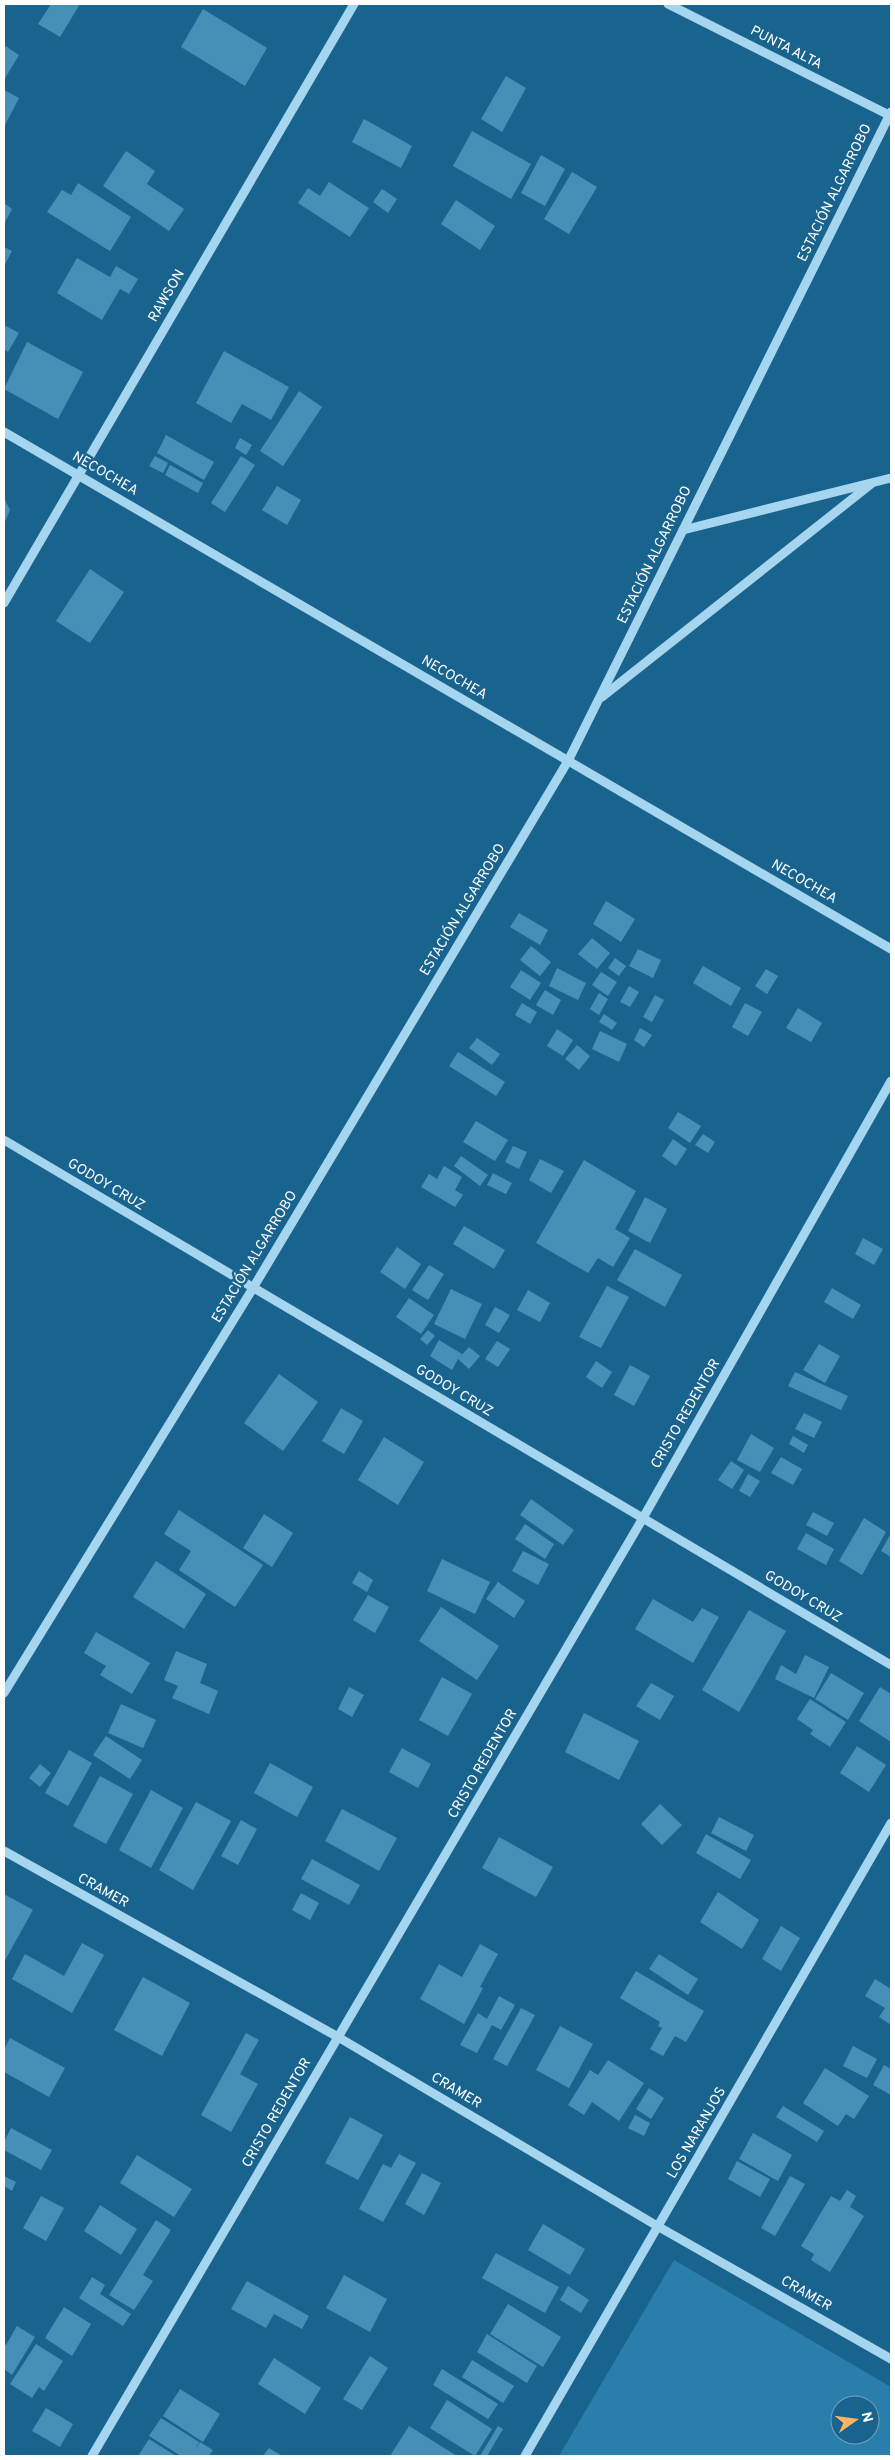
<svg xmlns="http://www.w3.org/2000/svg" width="895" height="2460" font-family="Overpass,sans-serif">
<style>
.green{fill:#297eab;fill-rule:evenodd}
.building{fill:#4690b8}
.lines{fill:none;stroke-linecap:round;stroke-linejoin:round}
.minor{stroke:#a6d5ef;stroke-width:9}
.labels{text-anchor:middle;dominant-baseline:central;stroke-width:5;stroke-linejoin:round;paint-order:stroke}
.street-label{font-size:14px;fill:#fff;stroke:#19648f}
</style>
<rect width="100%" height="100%" fill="#19648f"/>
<path class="green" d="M 674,2260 L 891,2387 L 891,2456 L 559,2456 ZM 840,2405 L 870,2405 L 870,2435 L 840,2435 Z"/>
<g class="building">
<polygon points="51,4 80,4 60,37 38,24"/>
<polygon points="203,9 267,48 245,86 181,47"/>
<polygon points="4,45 19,55 4,80"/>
<polygon points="506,76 526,88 502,132 481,119"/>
<polygon points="4,90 19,98 4,127"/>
<polygon points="364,119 412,146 401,168 352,142"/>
<polygon points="472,131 531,164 511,199 453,166"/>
<polygon points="126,151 155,171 147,184 184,209 169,231 103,186"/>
<polygon points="541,155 565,169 545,206 521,193"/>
<polygon points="572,172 597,187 569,234 544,219"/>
<polygon points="329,182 369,208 350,237 298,203 308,188 320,196"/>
<polygon points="78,183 131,217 110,251 47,212 62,190 71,195"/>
<polygon points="382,189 397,199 388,213 373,202"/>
<polygon points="456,200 495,226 480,250 441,224"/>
<polygon points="4,203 12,209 4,224"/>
<polygon points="4,247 12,251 4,266"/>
<polygon points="77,258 110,277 116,266 138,279 129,294 120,289 102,320 57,293"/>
<polygon points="4,325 19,333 8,352 4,349"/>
<polygon points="27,342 83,372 58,419 4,389"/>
<polygon points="224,351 289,387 271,420 242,404 231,423 196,403"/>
<polygon points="299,391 322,407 283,466 260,451"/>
<polygon points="166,435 214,462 204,480 157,453"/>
<polygon points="240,438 252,445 246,455 235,448"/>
<polygon points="155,456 168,463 163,473 149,466"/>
<polygon points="241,456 255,465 225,512 211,503"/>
<polygon points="170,465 203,483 198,493 165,475"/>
<polygon points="277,486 301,500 287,525 262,510"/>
<polygon points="4,498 10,510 4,524"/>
<polygon points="90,569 124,592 90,643 56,621"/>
<polygon points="606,901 635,919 621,942 593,924"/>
<polygon points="519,913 548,930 540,945 510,927"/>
<polygon points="592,938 610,953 597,969 578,954"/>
<polygon points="531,946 551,962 540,976 520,960"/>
<polygon points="638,949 661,960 653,978 629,966"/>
<polygon points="615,958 626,966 619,976 608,968"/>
<polygon points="703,966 741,988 731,1006 693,983"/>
<polygon points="557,968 586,983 578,1000 549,986"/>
<polygon points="766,969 778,976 767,994 755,986"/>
<polygon points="521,970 541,983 530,1000 510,987"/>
<polygon points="601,972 617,982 608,996 592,985"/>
<polygon points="629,986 639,992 630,1007 620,1002"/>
<polygon points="545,990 561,1000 553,1015 536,1005"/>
<polygon points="599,993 608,999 599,1015 590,1009"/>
<polygon points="655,995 664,1000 652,1022 643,1017"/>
<polygon points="522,1003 537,1012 530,1024 515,1015"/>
<polygon points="745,1003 762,1012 748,1036 732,1027"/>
<polygon points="798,1008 822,1023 811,1042 786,1028"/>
<polygon points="604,1014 617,1023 612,1030 599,1022"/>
<polygon points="640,1028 652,1035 644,1047 634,1040"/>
<polygon points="557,1029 573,1040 563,1056 547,1046"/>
<polygon points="600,1031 627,1044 619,1062 592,1049"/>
<polygon points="477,1038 500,1054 492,1065 469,1048"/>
<polygon points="577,1045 590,1056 579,1070 565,1059"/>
<polygon points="458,1052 505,1082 496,1096 449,1066"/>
<polygon points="678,1112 701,1126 690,1143 668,1128"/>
<polygon points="476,1121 508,1140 495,1161 463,1142"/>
<polygon points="703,1134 715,1142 708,1153 695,1145"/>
<polygon points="673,1139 687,1149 676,1166 662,1156"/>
<polygon points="513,1146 527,1152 519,1169 505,1162"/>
<polygon points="461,1156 488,1175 480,1186 454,1166"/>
<polygon points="540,1159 564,1171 551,1193 529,1180"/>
<polygon points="584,1160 636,1191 615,1229 630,1238 613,1267 598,1258 588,1273 536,1243"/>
<polygon points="444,1166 462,1177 455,1190 463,1195 455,1207 421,1187 429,1174 437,1179"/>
<polygon points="493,1173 512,1183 506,1194 487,1185"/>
<polygon points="645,1197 667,1209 650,1243 628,1231"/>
<polygon points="464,1226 505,1250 494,1269 453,1244"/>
<polygon points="863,1238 883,1249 874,1265 855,1254"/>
<polygon points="397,1247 421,1264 405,1289 380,1272"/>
<polygon points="635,1249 682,1275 665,1307 617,1280"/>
<polygon points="429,1265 444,1274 428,1300 412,1290"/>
<polygon points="607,1286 629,1297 601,1348 579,1337"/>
<polygon points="832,1288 861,1305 853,1319 824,1302"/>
<polygon points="451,1289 482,1304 465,1339 434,1324"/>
<polygon points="528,1290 550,1303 540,1322 517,1310"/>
<polygon points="409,1298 434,1315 421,1334 396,1317"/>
<polygon points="495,1307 510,1315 499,1333 485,1325"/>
<polygon points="428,1330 435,1336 427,1345 420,1339"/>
<polygon points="439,1340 462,1354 458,1359 469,1347 480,1356 469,1369 458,1359 452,1370 430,1356"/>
<polygon points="497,1341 510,1349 498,1367 485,1359"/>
<polygon points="819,1344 840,1356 825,1383 803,1370"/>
<polygon points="596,1361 612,1372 602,1388 586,1377"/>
<polygon points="630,1365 650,1376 634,1406 614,1395"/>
<polygon points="795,1372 848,1396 841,1410 788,1386"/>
<polygon points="279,1374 318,1402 283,1451 244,1423"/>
<polygon points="341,1408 363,1421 344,1454 322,1441"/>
<polygon points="804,1413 822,1422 814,1438 795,1429"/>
<polygon points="751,1434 774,1448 760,1472 737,1460"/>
<polygon points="793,1436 808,1445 804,1453 789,1444"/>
<polygon points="384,1437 424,1462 398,1505 358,1480"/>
<polygon points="781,1457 802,1469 793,1485 771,1473"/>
<polygon points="731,1461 744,1470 732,1489 718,1480"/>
<polygon points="748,1474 760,1481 750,1497 739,1491"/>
<polygon points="531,1499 574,1530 563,1545 520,1515"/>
<polygon points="179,1510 263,1565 235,1607 179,1570 191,1551 164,1534"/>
<polygon points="813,1512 834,1523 827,1536 806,1525"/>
<polygon points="264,1514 293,1533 272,1567 243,1548"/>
<polygon points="864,1518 886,1532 862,1575 839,1561"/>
<polygon points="525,1524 554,1544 545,1559 515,1539"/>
<polygon points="806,1533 834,1549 826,1565 797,1549"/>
<polygon points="891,1533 891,1557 881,1551"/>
<polygon points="523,1551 549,1564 538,1585 512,1571"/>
<polygon points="442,1559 490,1582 475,1614 427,1591"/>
<polygon points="156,1561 206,1594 184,1629 133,1597"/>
<polygon points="359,1571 373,1580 367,1592 352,1583"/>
<polygon points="498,1582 525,1601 514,1618 486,1599"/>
<polygon points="368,1595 389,1607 375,1633 353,1620"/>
<polygon points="653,1599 693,1622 702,1608 719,1617 693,1663 635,1629"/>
<polygon points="441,1607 499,1646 477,1680 419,1641"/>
<polygon points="749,1610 786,1631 739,1712 702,1690"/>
<polygon points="96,1632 150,1663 132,1694 100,1675 106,1666 84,1653"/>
<polygon points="176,1651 207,1664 200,1683 218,1691 209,1714 172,1698 178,1686 164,1680"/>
<polygon points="805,1655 829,1667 814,1698 775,1679 781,1665 796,1674"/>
<polygon points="831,1673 864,1693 848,1720 815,1699"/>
<polygon points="442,1677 472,1694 448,1736 419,1720"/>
<polygon points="651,1683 674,1696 660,1720 636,1706"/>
<polygon points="349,1687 364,1695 352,1717 338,1709"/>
<polygon points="880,1687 891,1694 891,1742 859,1721"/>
<polygon points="810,1699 846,1722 830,1747 810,1734 813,1730 797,1719"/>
<polygon points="121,1704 156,1720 143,1748 108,1733"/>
<polygon points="584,1713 639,1741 619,1780 565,1752"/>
<polygon points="106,1736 142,1760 130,1779 93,1755"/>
<polygon points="857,1746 886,1765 869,1792 840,1773"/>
<polygon points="402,1748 431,1764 418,1788 389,1772"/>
<polygon points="69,1750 92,1763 68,1806 45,1793"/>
<polygon points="270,1763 313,1787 297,1817 254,1793"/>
<polygon points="40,1764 51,1773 40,1787 29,1778"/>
<polygon points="100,1776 133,1794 106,1844 73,1826"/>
<polygon points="151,1790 183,1808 151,1868 119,1850"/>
<polygon points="196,1802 231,1821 193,1890 159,1870"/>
<polygon points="660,1804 682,1825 662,1845 641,1824"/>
<polygon points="342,1809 397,1838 379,1871 325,1841"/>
<polygon points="719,1817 754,1835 746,1851 711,1833"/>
<polygon points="241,1820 257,1829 238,1865 221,1856"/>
<polygon points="706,1834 751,1860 740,1879 696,1853"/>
<polygon points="499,1837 553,1867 536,1897 482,1868"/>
<polygon points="312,1859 360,1885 349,1905 301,1879"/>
<polygon points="718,1892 759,1920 742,1949 700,1922"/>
<polygon points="301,1893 319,1903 310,1920 292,1910"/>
<polygon points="4,1894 33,1910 4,1962"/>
<polygon points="781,1926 800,1938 781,1971 762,1959"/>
<polygon points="82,1943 104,1955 72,2013 12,1979 25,1954 64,1976"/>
<polygon points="480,1944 498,1954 480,1987 483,1988 464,2024 420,1999 439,1964 462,1977"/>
<polygon points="659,1954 698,1979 688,1995 649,1969"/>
<polygon points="636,1971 704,2011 686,2042 675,2036 663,2056 650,2049 662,2028 658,2026 660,2022 620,1998"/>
<polygon points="143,1977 190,2003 162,2056 114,2030"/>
<polygon points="875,1979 891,1989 891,2025 879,2017 885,2008 865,1996"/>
<polygon points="499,1996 515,2005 501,2030 492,2025 477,2053 460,2045 478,2013 487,2019"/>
<polygon points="521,2008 535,2015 507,2066 493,2059"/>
<polygon points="560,2026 593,2044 569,2088 536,2070"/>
<polygon points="246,2033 259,2040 240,2074 258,2084 231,2132 201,2115"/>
<polygon points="10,2038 65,2068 49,2097 4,2072 4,2050"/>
<polygon points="853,2046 877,2059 867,2078 843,2066"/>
<polygon points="608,2060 644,2083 619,2121 592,2102 584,2115 568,2105 590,2070 598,2075"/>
<polygon points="884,2065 891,2069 891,2095 873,2085"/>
<polygon points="825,2068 869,2096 854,2119 846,2114 838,2126 803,2103"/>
<polygon points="649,2088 664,2098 651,2119 636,2109"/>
<polygon points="783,2106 824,2131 817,2142 776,2117"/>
<polygon points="635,2115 650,2123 644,2136 628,2128"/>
<polygon points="350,2117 383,2135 358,2180 325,2163"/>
<polygon points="11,2128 52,2150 41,2170 4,2150 4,2142"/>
<polygon points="753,2133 792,2155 778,2181 739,2159"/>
<polygon points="399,2154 416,2163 383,2222 359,2209 383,2164 391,2168"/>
<polygon points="137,2155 192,2189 174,2217 120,2183"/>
<polygon points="737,2161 770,2179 760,2197 728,2179"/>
<polygon points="422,2173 441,2183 424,2215 405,2204"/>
<polygon points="4,2176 16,2182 12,2191 4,2186"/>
<polygon points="790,2176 805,2184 775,2236 761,2228"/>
<polygon points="847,2190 856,2196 850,2207 864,2216 830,2272 811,2260 814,2254 801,2246 831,2196 840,2201"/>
<polygon points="41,2196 64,2208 46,2241 23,2228"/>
<polygon points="100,2205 137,2229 121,2255 84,2231"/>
<polygon points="156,2220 171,2230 143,2275 153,2281 134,2310 109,2295"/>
<polygon points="543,2224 585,2249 570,2275 528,2250"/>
<polygon points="496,2253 559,2287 545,2313 482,2278"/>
<polygon points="344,2275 387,2299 370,2332 326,2308"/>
<polygon points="92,2277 105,2285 100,2294 131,2314 123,2326 79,2298"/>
<polygon points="247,2281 309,2316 302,2329 274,2314 266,2328 231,2309"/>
<polygon points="568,2286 589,2300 581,2313 560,2300"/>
<polygon points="508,2304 561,2337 543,2367 490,2334"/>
<polygon points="64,2307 91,2324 72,2356 45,2338"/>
<polygon points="17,2326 35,2337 12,2375 4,2369 4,2344 6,2345"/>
<polygon points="487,2334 537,2366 527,2383 477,2352"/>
<polygon points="36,2344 63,2361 44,2391 39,2387 32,2398 10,2384"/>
<polygon points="370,2356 388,2368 362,2410 343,2399"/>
<polygon points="274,2358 321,2388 305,2414 258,2384"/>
<polygon points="472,2360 514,2386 503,2403 462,2377"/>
<polygon points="442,2369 498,2404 488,2419 433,2385"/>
<polygon points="180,2389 220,2414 203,2442 163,2416"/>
<polygon points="447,2400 492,2429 475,2456 430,2428"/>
<polygon points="46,2408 73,2424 60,2447 32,2431"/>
<polygon points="161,2418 199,2442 194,2451 200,2442 213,2450 209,2456 181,2456 149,2436"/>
<polygon points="409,2426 457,2456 390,2456"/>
<polygon points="498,2426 503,2429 487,2456 480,2456"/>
<polygon points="149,2439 176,2456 138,2456"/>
<polygon points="269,2448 282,2456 263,2456"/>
</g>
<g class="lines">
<g class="minor">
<polyline points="668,4 891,116"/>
<polyline points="4,432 891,949"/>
<polyline points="683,530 891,478"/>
<polyline points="4,603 354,4"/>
<polyline points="602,697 871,484"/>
<polyline points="4,1140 891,1665"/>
<polyline points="4,1693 253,1288 568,761 891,112"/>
<polyline points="4,1851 338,2037 659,2227 891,2359"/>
<polyline points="92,2456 643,1518 891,1081"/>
<polyline points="525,2456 891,1823"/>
</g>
</g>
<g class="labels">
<g class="street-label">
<text transform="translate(786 48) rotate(27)">PUNTA ALTA</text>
<text transform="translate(835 193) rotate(-64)">ESTACIÓN ALGARROBO</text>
<text transform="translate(167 296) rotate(-60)">RAWSON</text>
<text transform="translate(105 474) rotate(30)">NECOCHEA</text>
<text transform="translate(655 555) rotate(-64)">ESTACIÓN ALGARROBO</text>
<text transform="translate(454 678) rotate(30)">NECOCHEA</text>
<text transform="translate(804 882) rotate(30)">NECOCHEA</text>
<text transform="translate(463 910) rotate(-59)">ESTACIÓN ALGARROBO</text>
<text transform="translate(106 1185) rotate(31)">GODOY CRUZ</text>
<text transform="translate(255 1257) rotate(-59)">ESTACIÓN ALGARROBO</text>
<text transform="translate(454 1391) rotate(31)">GODOY CRUZ</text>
<text transform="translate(686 1414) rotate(-60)">CRISTO REDENTOR</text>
<text transform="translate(803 1597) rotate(31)">GODOY CRUZ</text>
<text transform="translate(483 1764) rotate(-60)">CRISTO REDENTOR</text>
<text transform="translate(103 1891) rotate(29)">CRAMER</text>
<text transform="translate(456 2091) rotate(31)">CRAMER</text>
<text transform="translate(277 2113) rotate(-60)">CRISTO REDENTOR</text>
<text transform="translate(697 2133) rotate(-60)">LOS NARANJOS</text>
<text transform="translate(806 2294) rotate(30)">CRAMER</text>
</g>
</g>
<rect width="895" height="2460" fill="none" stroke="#ffffff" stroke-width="10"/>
<g transform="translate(855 2420) rotate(76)"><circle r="24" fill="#19648f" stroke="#75a2bc"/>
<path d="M0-4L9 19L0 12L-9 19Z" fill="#ffb363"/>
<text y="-8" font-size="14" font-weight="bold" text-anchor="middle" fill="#ffffff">N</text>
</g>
</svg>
